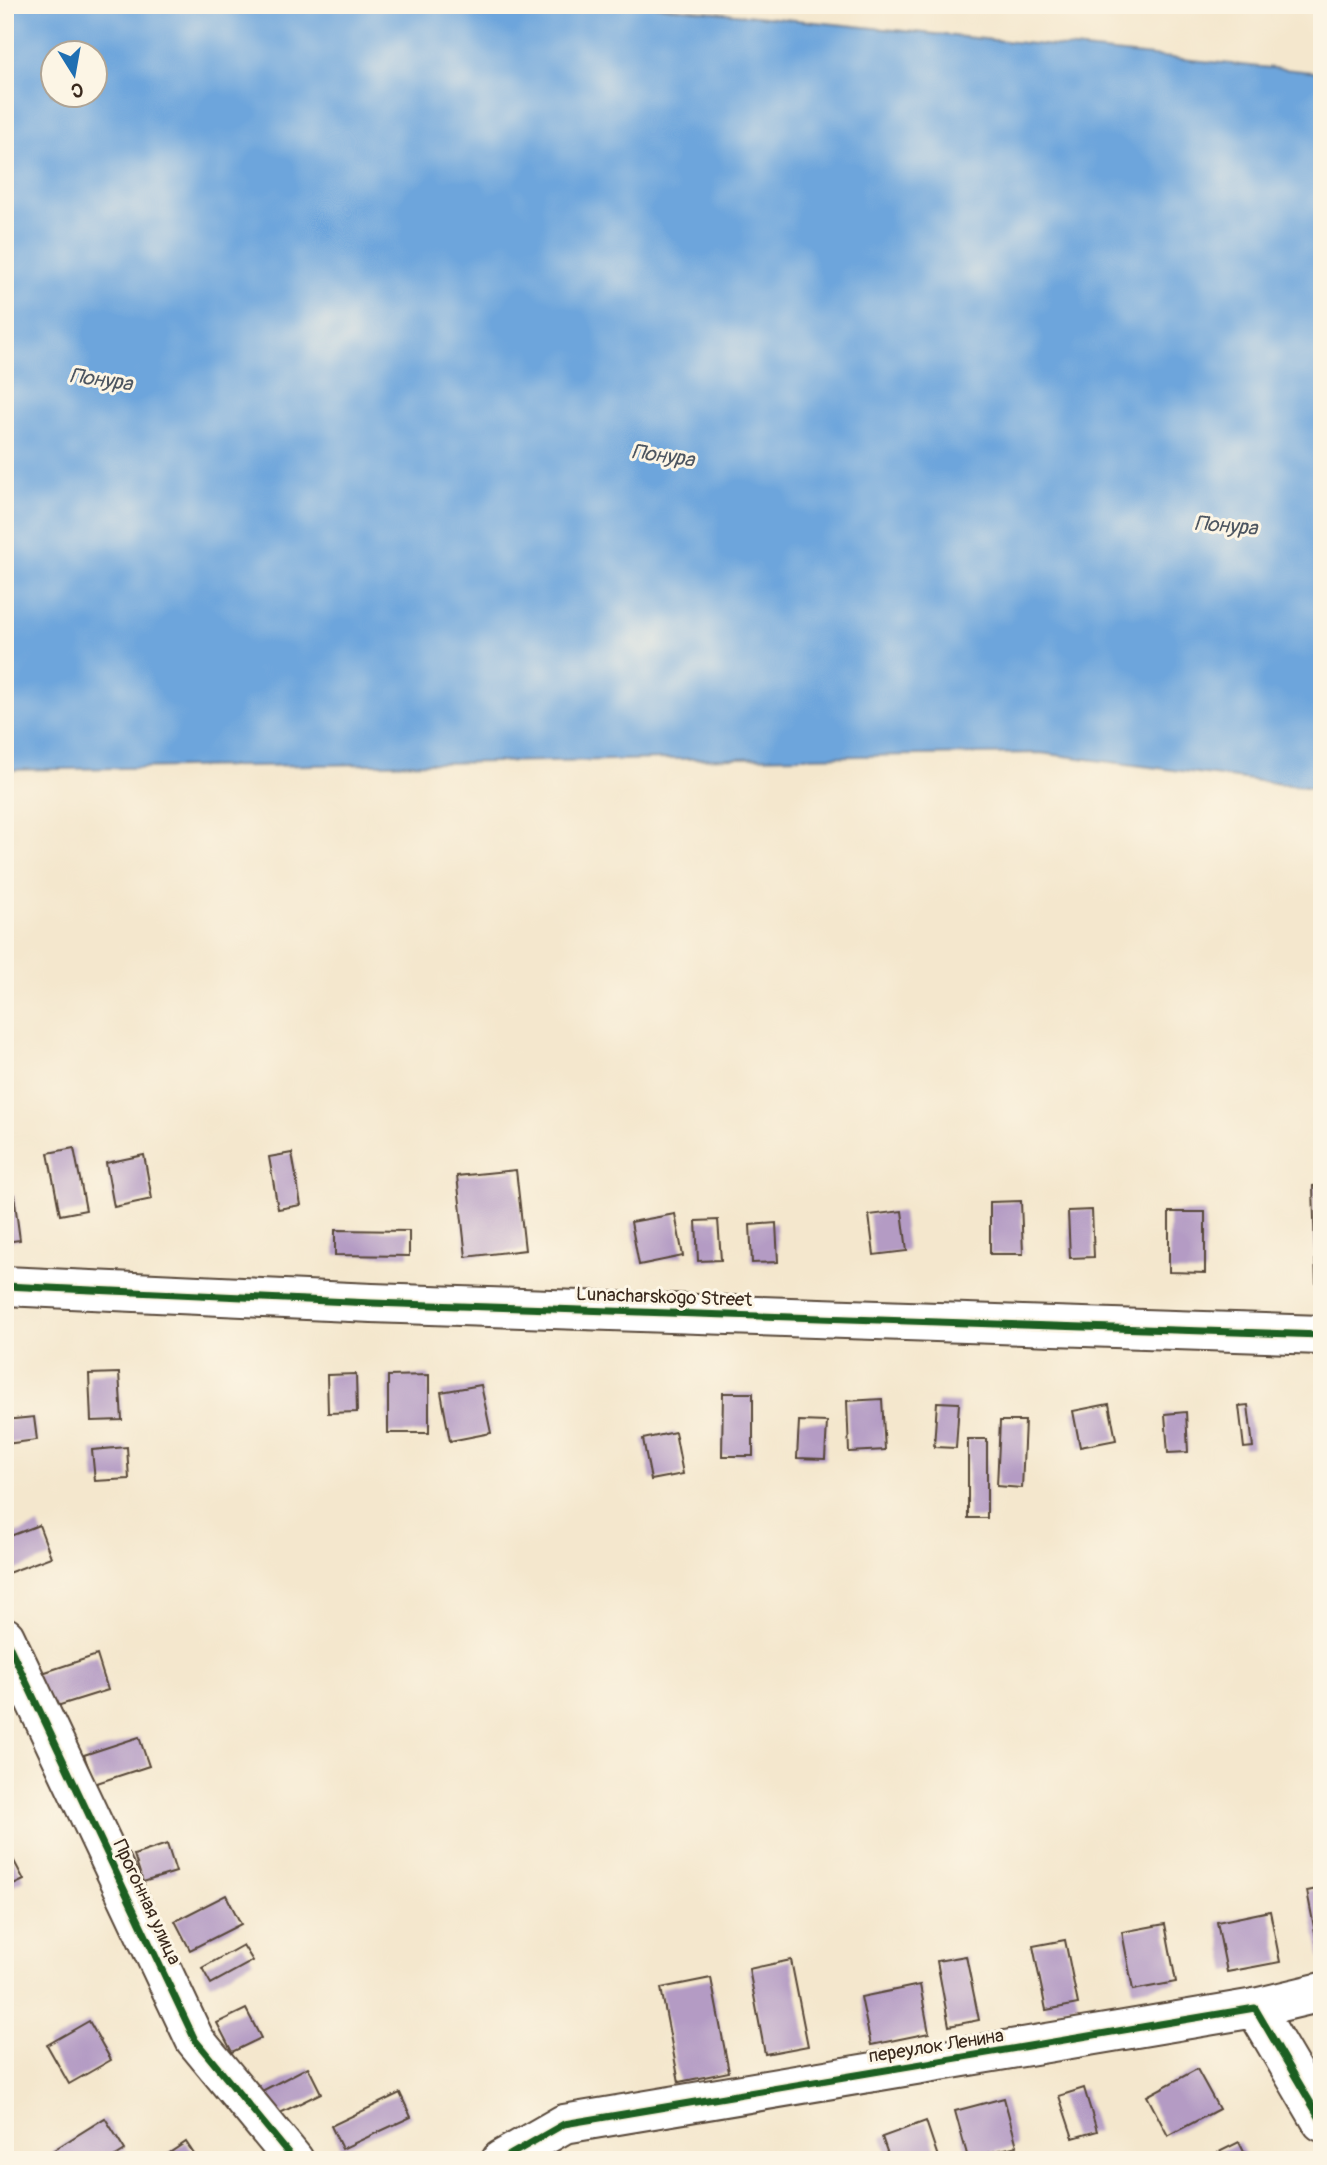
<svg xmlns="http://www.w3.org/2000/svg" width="1327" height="2165" font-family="Pangolin,sans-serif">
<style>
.water{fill:#6da5dc;stroke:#54687d;stroke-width:2;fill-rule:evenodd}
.building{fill:#b49bc4}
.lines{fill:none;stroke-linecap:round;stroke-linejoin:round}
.minor-casing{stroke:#574638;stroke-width:42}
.minor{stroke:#fff;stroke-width:38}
.cycleway-casing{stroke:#fcf5e5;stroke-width:11}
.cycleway{stroke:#1b5e20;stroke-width:7}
.labels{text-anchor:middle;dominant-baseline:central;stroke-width:6;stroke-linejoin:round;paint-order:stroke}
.street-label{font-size:19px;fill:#3b2a1e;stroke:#fcf5e5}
.water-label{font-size:21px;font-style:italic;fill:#4c5560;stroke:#fcf5e5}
</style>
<rect width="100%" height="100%" fill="#fcf5e5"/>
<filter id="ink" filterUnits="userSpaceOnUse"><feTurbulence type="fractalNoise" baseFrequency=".0143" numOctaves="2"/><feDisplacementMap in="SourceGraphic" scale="14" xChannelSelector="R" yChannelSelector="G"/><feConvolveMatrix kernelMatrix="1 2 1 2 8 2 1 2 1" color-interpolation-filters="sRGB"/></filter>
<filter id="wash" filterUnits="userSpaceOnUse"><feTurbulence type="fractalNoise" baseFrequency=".00686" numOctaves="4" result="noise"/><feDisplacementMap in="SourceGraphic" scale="28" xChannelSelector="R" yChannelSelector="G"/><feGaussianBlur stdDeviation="1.57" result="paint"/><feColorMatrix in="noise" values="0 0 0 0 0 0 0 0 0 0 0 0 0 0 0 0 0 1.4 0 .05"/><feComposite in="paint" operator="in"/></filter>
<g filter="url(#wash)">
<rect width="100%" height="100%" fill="#f4e7cd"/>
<path class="water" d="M 5,5 L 645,5 L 1322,73 L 1322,789 L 1040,753 L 5,770 ZM 52,52 L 94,52 L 94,94 L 52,94 Z"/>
<g id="blocks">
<g class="building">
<polygon points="74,1148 86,1210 60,1215 48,1153"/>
<polygon points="292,1153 301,1205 278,1209 269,1157"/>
<polygon points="144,1155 152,1199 114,1207 106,1163"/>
<polygon points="516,1170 525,1250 466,1257 457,1176"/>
<polygon points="1322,1185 1322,1283 1316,1283 1313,1186"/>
<polygon points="14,1195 20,1240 5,1242 5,1196"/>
<polygon points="1021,1201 1023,1254 990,1254 990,1202"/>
<polygon points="1092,1210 1094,1257 1070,1258 1068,1211"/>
<polygon points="902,1211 907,1251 874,1255 869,1215"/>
<polygon points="1169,1212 1205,1212 1205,1273 1169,1272"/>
<polygon points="675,1214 683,1256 639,1265 631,1222"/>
<polygon points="718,1220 721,1260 698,1261 696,1221"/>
<polygon points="776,1223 778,1262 752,1263 750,1225"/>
<polygon points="335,1230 409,1231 409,1256 335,1255"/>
<polygon points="119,1373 122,1420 91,1421 89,1374"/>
<polygon points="356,1374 357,1412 328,1413 327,1375"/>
<polygon points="429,1375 429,1433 388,1433 388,1376"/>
<polygon points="481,1385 491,1433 450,1441 441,1392"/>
<polygon points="723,1393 753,1393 753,1456 722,1456"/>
<polygon points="882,1399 885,1450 849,1452 847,1401"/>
<polygon points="937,1402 959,1403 956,1448 934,1447"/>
<polygon points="1109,1404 1116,1440 1080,1447 1073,1411"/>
<polygon points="1248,1405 1253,1447 1244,1448 1239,1406"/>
<polygon points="1186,1412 1188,1452 1168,1453 1165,1414"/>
<polygon points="34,1417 37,1440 5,1444 5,1420"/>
<polygon points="799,1421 827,1422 825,1459 797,1458"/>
<polygon points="1000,1421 1025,1421 1022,1488 997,1486"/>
<polygon points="675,1432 683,1474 651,1480 643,1439"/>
<rect x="968" y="1439" width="19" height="79"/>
<polygon points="127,1447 129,1479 95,1481 92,1450"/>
<polygon points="39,1525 51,1557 8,1573 5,1566 5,1538"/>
<polygon points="97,1655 108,1690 41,1711 30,1677"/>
<polygon points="139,1737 149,1766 94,1784 84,1755"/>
<polygon points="5,1844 24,1880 5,1889"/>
<polygon points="167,1844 176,1872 143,1882 134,1855"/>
<polygon points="1322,1888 1322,1958 1320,1958 1307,1891"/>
<polygon points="226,1895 241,1924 190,1950 175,1921"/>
<polygon points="1270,1911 1280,1962 1227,1972 1217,1922"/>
<polygon points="1165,1924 1176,1982 1133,1990 1122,1932"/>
<polygon points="1065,1940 1078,2004 1046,2010 1033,1946"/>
<polygon points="243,1945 253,1961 211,1984 202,1968"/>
<polygon points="966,1956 979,2020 949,2026 937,1961"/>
<polygon points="791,1960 808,2046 765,2054 749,1969"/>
<polygon points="711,1978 729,2072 679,2082 661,1988"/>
<polygon points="920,1985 929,2033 871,2045 861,1997"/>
<polygon points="246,2009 261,2038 232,2052 217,2023"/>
<polygon points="89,2021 111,2060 69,2084 47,2045"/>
<polygon points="308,2067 321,2093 270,2118 258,2093"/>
<polygon points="1197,2069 1219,2109 1168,2136 1147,2096"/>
<polygon points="1084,2088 1097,2131 1073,2138 1059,2096"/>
<polygon points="400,2093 411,2117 342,2149 331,2126"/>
<polygon points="1004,2098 1017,2146 968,2158 955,2111"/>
<polygon points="105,2118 125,2150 109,2160 57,2160 52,2151"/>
<polygon points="926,2121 939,2160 890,2160 882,2137"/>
<polygon points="186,2142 198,2160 159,2160"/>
<polygon points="1239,2142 1248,2160 1203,2160"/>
</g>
</g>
</g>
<g filter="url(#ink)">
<use href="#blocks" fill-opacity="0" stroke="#574638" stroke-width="2"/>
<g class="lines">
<defs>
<g id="minor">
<polyline points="5,1286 372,1303 1322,1335"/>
<polyline points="5,1637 195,2040 294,2160"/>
<polyline points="1255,2008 1322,1992"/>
<polyline points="501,2160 564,2124 1255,2008 1322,2122"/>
</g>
</defs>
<use href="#minor" class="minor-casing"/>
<use href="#minor" class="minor"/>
<defs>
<g id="cycleway">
<polyline points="5,1286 372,1303 1322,1335"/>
<polyline points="5,1637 195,2040 294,2160"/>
<polyline points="501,2160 564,2124 1255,2008 1322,2122"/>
</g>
</defs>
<use href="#cycleway" class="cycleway-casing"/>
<use href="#cycleway" class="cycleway"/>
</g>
</g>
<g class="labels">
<g class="street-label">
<text transform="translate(664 1297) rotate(2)">Lunacharskogo Street</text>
<text transform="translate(147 1902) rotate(65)">Прогонная улица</text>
<text transform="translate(936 2046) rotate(-9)">переулок Ленина</text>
</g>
<g class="water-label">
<text transform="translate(101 380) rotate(8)">Понура</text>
<text transform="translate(663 456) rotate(8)">Понура</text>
<text transform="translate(1226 526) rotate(5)">Понура</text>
</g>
</g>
<rect width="1327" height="2165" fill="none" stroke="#fcf5e5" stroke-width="28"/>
<g transform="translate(74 74) rotate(169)"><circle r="33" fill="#fcf5e5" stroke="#afa495" stroke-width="2"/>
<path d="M0-5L12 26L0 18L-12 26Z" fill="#1f6fb2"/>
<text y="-10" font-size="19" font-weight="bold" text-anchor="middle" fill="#3b2a1e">С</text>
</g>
</svg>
